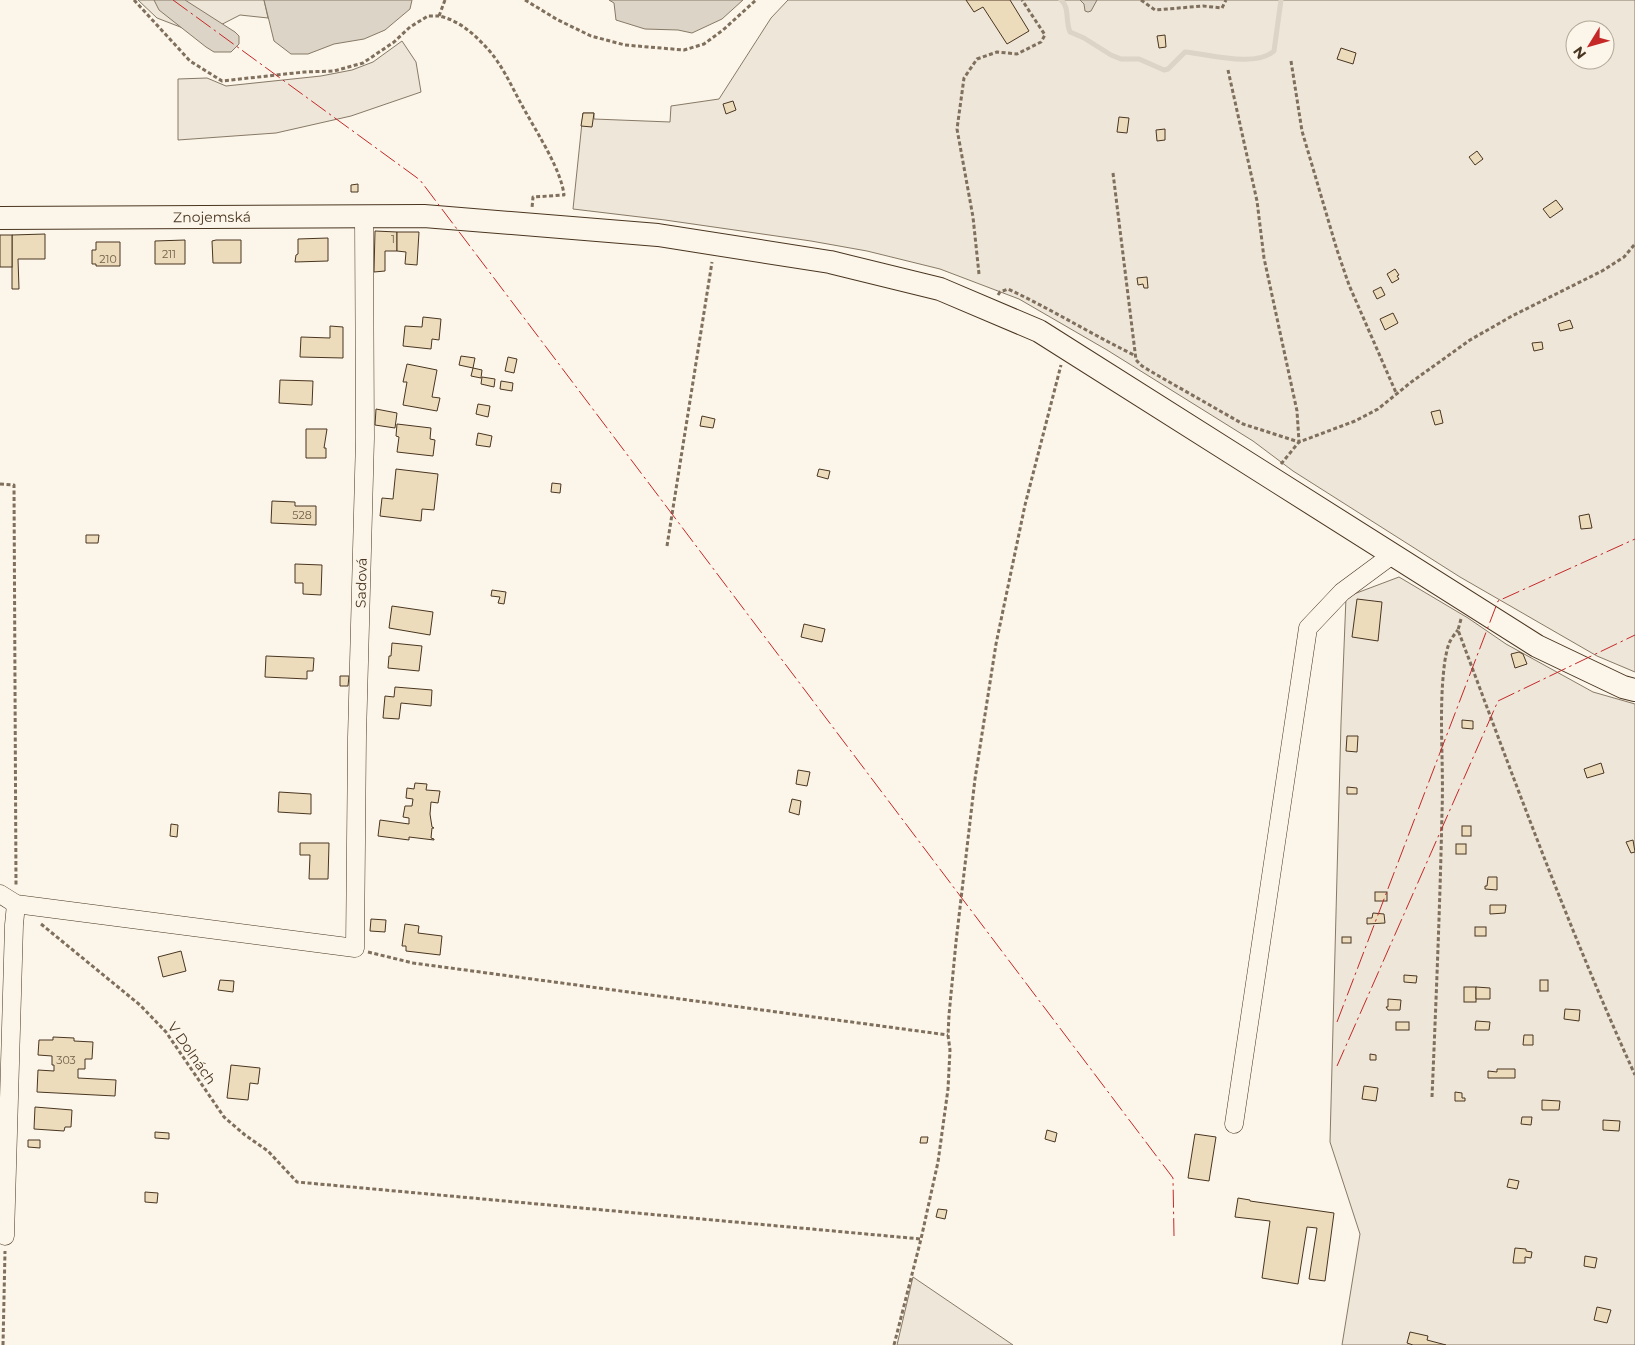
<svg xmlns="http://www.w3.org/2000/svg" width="1635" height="1345" font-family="Montserrat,sans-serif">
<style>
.green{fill:#ede6d9;stroke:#887966;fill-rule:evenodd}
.water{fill:#dcd4c6;stroke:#887966}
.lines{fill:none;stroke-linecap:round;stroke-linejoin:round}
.stream{stroke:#dcd4c6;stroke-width:5}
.building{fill:#ecdcbc;stroke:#4a3520}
.minor-casing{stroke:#4a3520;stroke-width:19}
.major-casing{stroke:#4a3520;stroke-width:24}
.path{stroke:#7f6f5c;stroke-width:3;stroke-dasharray:4 2.5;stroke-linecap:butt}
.minor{stroke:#fbf6e9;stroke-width:18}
.major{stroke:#fbf6e9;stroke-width:22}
.power{stroke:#c62828;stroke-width:1;stroke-dasharray:18 4 2.5 4;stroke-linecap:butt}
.labels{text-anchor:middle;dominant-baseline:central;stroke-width:4;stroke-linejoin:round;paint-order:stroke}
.number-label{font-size:11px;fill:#725f47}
.street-label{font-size:14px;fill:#4a3520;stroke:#fbf6e9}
</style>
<rect width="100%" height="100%" fill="#fbf6e9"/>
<g class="green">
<polygon points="138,0 264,0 268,18 240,15 201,35 157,18"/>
<path d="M 788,0 L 1635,0 L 1635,672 L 1597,656 L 1460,577 L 1293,471 L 1253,441 L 1107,350 L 1019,299 L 940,269 L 867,251 L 811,241 L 665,220 L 573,209 L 583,113 L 594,113 L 594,119 L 670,122 L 671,106 L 719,99 L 771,18 ZM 1575,30 L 1605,30 L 1605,60 L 1575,60 Z"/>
<polygon points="402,41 416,62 421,92 351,116 276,133 178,140 178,79 207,78 226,86 321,76 352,70 373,62"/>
<polygon points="1399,577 1468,618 1506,644 1593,692 1635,704 1635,1345 1342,1345 1360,1234 1330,1142 1341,723 1346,597"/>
<polygon points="913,1277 1013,1345 897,1345"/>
</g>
<g class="water">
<polygon points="154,0 185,0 235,32 239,36 239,44 231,52 214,52 206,47 159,10"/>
<polygon points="264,0 412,0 410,9 385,30 364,39 334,44 308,54 291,54 274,41"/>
<polygon points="609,0 743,0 722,19 692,33 678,30 645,29 616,20 614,3"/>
<polygon points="1080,0 1097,0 1091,11 1088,12 1085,11 1084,4"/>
</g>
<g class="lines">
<path class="stream" d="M 1061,0 C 1070,8 1065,20 1070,32 L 1084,38 L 1111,55 L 1121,59 L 1139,59 L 1164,70 L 1168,69 L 1185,52 C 1208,54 1255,68 1274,51 L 1281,0"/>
</g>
<g class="building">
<polygon points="966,0 1010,0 1029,31 1007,44 983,7 974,12"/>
<polygon points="1165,35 1166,47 1159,48 1157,36"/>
<polygon points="1341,48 1356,53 1353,64 1337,59"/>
<polygon points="733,101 736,110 726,114 723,104"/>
<polygon points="583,113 594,113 592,127 581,126"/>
<polygon points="1119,117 1129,118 1127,133 1117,132"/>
<polygon points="1165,129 1165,140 1157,141 1156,130"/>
<polygon points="1477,151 1483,159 1475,165 1469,157"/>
<polygon points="358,184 358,192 351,192 351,185"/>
<polygon points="1556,200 1563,209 1550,218 1543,209"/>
<polygon points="375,231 397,232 397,251 385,251 385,271 374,272"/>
<polygon points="397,232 419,232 417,265 405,264 406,252 397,251"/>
<polygon points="45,234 45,259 18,259 19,289 12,289 12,235"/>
<rect x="0" y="235" width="12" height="32"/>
<polygon points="328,238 328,261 295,262 296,255 298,254 298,239"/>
<polygon points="185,240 185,264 155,264 155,241"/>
<polygon points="216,240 241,240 241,263 213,263 212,241"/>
<polygon points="96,242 120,242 120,266 96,266 96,264 92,264 92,250 96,250"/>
<polygon points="1395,269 1399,275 1397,276 1399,279 1392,283 1387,274"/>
<polygon points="1147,277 1148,288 1144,288 1143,284 1138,285 1137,278"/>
<polygon points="1381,287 1385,295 1377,299 1373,291"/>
<polygon points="1393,313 1398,323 1385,330 1380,319"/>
<polygon points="423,317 441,319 439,340 432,339 431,349 403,346 405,326 422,327"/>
<polygon points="1570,320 1573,328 1560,331 1558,324"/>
<polygon points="330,326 343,327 343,358 300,357 301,337 330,338"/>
<polygon points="1542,342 1543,349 1534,351 1532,343"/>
<polygon points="461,356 475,358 473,368 459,365"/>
<polygon points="508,357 517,359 514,373 505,371"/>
<polygon points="407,364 437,370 432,397 440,398 437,411 403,405 407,382 403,382"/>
<polygon points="473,368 482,370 481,378 471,376"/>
<polygon points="482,377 495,379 494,387 481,384"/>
<polygon points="280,380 313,381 312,405 279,403"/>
<polygon points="501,381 513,383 512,391 500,389"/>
<polygon points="478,404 490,406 488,417 476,414"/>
<polygon points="376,409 397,413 395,428 375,425"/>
<polygon points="1440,410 1443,423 1435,425 1431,412"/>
<polygon points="702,416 715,419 713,428 700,426"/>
<polygon points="397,424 431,428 430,439 435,440 433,456 397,452 399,437 396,436"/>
<polygon points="306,429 327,429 324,448 326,448 326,458 306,458"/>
<polygon points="478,433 492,436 490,447 476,445"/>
<polygon points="396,469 438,474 434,510 422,509 421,521 380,516 382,498 393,499"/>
<polygon points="819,469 830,471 828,479 817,476"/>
<polygon points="552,483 561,484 560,493 551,492"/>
<polygon points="272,501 295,502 295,506 316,506 316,525 271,523"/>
<polygon points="1589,514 1592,528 1581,529 1579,516"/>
<polygon points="86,535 99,535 98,543 86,543"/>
<polygon points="295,564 322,565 321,595 303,594 303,583 295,583"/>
<polygon points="492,590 506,592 504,604 498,603 500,597 491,596"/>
<polygon points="1357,599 1382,602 1378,641 1352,637"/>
<polygon points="392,606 433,612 430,635 389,628"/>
<polygon points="804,624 825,629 822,642 801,637"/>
<polygon points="392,643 422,646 419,671 388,668 389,656 391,656"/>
<polygon points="1519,652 1523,654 1527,664 1515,668 1511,654"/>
<polygon points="266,656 314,658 313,671 307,671 307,679 265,677"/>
<polygon points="340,676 349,676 348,686 340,686"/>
<polygon points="395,687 432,690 431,706 401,703 399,719 383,718 385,696 394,697"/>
<polygon points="1462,720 1473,721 1473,729 1462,728"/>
<polygon points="1347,736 1358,736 1357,752 1346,751"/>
<polygon points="1601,763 1604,773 1587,778 1584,769"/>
<polygon points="798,770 810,772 807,786 796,784"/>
<polygon points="415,783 427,784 426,790 440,791 438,803 431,802 430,814 432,827 434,828 432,828 431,838 434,839 434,840 409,837 409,840 378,836 380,820 409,824 409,818 403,817 405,806 412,806 413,799 406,798 407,788 414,789"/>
<polygon points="1347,787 1357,788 1357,794 1347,794"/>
<polygon points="279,792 311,794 311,814 278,812"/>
<polygon points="792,799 801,801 799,815 789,812"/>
<polygon points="171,824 178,825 177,837 170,836"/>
<rect x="1462" y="826" width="9" height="10"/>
<polygon points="1633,840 1635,852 1631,853 1626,842"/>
<polygon points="300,843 329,843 328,879 309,879 310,855 300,855"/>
<rect x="1456" y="844" width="10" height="10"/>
<polygon points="1488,877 1497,877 1497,890 1485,889 1485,886 1487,886"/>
<rect x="1375" y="892" width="12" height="9"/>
<polygon points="1490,905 1506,905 1505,913 1490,914"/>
<polygon points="1373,913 1384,914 1385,923 1367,924 1367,918 1372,918"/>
<polygon points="371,919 386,920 385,932 370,931"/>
<polygon points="405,924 419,926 418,933 442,936 440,955 406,951 406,946 402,946"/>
<rect x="1475" y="927" width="11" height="9"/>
<rect x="1342" y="937" width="9" height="6"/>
<polygon points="181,951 186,971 163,977 158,957"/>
<polygon points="1404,975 1417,976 1416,983 1404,982"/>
<polygon points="220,980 234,981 233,992 218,990"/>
<rect x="1540" y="980" width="8" height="11"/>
<rect x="1464" y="987" width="12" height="15"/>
<polygon points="1476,987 1490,988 1490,999 1476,999"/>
<polygon points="1388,999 1401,1000 1400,1010 1388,1010 1386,1007 1388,1007"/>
<polygon points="1565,1009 1580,1010 1579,1021 1564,1019"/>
<polygon points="1476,1021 1490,1022 1489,1030 1475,1030"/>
<rect x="1396" y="1022" width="13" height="8"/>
<polygon points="1524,1035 1533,1035 1533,1045 1523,1045"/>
<polygon points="53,1037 74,1038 74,1041 93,1042 92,1059 85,1059 85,1069 78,1069 78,1078 116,1080 115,1096 37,1092 38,1070 54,1071 54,1065 52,1065 52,1056 38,1055 39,1040 53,1040"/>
<polygon points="1370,1054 1376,1055 1376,1060 1370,1060"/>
<polygon points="231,1065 260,1068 258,1084 250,1083 248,1100 227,1098"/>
<polygon points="1497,1069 1515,1069 1515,1078 1488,1078 1488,1071 1497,1072"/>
<polygon points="1364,1086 1378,1088 1376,1101 1362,1099"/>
<polygon points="1455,1092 1462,1093 1462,1098 1465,1098 1465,1101 1455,1101"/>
<polygon points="1542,1100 1560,1101 1559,1110 1542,1110"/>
<polygon points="35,1107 72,1110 71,1127 65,1127 64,1131 34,1129"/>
<polygon points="1522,1117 1532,1117 1531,1125 1521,1124"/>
<polygon points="1603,1120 1620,1121 1619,1131 1603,1130"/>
<polygon points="1047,1130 1057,1133 1055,1142 1045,1139"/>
<polygon points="155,1132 169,1133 169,1139 155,1138"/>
<polygon points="1195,1134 1216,1137 1209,1181 1188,1178"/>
<polygon points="921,1137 928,1137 927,1143 920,1143"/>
<polygon points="28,1140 40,1140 40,1148 28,1147"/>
<polygon points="1509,1179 1519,1181 1517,1189 1507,1187"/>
<polygon points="145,1192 158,1193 157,1203 145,1202"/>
<polygon points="1238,1198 1250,1200 1250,1201 1334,1213 1325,1281 1309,1279 1317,1228 1307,1227 1298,1284 1262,1278 1270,1221 1235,1217"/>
<polygon points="938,1209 947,1210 945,1219 936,1217"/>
<polygon points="1515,1248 1526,1249 1526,1251 1532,1252 1531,1258 1525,1257 1525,1263 1513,1263"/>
<polygon points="1585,1256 1597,1258 1595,1268 1584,1266"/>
<polygon points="1597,1307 1611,1310 1607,1323 1594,1320"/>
<polygon points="1410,1332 1428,1336 1427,1340 1446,1345 1413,1345 1407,1343"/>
</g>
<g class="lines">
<defs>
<g id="minor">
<path id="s1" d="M 0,894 L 16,904 L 355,948 L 357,737 L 365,438 L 364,216"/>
<polyline points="1234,1124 1308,628 1342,592 1392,555"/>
<polyline points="5,1236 14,925 16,904"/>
</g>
<g id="major">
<path id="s2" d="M 0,218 L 424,216 L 658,235 L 830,262 L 940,289 L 1039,331 L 1537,646 L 1623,687 L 1635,690"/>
</g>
</defs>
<use href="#minor" class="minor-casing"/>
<use href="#major" class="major-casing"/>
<g class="path">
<polyline points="134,0 190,61 222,81 304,72 334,71 363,63 394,42 410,27 428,16 439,16"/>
<path d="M 445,0 L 439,16 C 458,20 473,33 486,47 C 503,65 512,88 524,109 C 537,133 561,169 564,195 L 533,197 L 532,208"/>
<polyline points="525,0 558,20 591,36 625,45 684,50 704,44 723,30 756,0"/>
<polyline points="1141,0 1155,10 1203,6 1222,8 1226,0"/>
<polyline points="1291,61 1302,131 1337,250 1349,285 1397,395"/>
<polyline points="1113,173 1136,360 1142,366 1157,375 1243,424 1299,442 1297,411 1264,258 1257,201 1228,70"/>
<polyline points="979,274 973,217 957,129 964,78 977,59 997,52 1017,54 1041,42 1045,35 1022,0"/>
<path d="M 998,295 L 1000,292 L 1008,289 C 1051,309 1091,334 1134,355"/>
<polyline points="1281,464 1299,442 1355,421 1378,409 1410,383 1470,340 1512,316 1602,271 1624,257 1635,244"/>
<polyline points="0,484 14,485 16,885"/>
<polyline points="667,546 712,262"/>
<path d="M 1461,619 L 1458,630 C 1514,779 1569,930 1635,1075"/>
<polyline points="41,924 140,1005 166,1032 224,1117 245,1135 268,1151 297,1182 921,1239"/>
<polyline points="368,952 413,963 948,1035"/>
<path d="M 1432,1097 C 1436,1002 1440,907 1442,812 C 1444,762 1438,710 1445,660 C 1448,645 1448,642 1458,630"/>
<polyline points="3,1345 5,1251"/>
<polyline points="894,1345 921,1239 938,1162 948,1089 950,1050 948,1035 949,1015 956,942 975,779 996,644 1025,505 1061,365"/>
</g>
<use href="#minor" class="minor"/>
<use href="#major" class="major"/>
<g class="power">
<polyline points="173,0 420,180 1173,1178 1174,1236"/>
<polyline points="1337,1022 1498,601 1635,539"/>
<polyline points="1337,1066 1498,701 1635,635"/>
</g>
</g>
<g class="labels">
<g class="number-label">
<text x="393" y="239">1</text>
<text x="169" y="254">211</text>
<text x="108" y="259">210</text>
<text x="302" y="515">528</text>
<text x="66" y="1060">303</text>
</g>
<g class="street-label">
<text stroke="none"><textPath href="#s2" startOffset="212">Znojemská</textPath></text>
<text stroke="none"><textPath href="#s1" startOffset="726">Sadová</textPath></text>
<text transform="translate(192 1053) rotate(55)">V Dolnách</text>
</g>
</g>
<g transform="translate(1590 45) rotate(233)"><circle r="24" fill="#fbf6e9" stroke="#b4a999"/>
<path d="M0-4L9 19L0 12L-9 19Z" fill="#c62828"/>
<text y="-8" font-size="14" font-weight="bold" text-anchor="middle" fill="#4a3520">N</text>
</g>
</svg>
